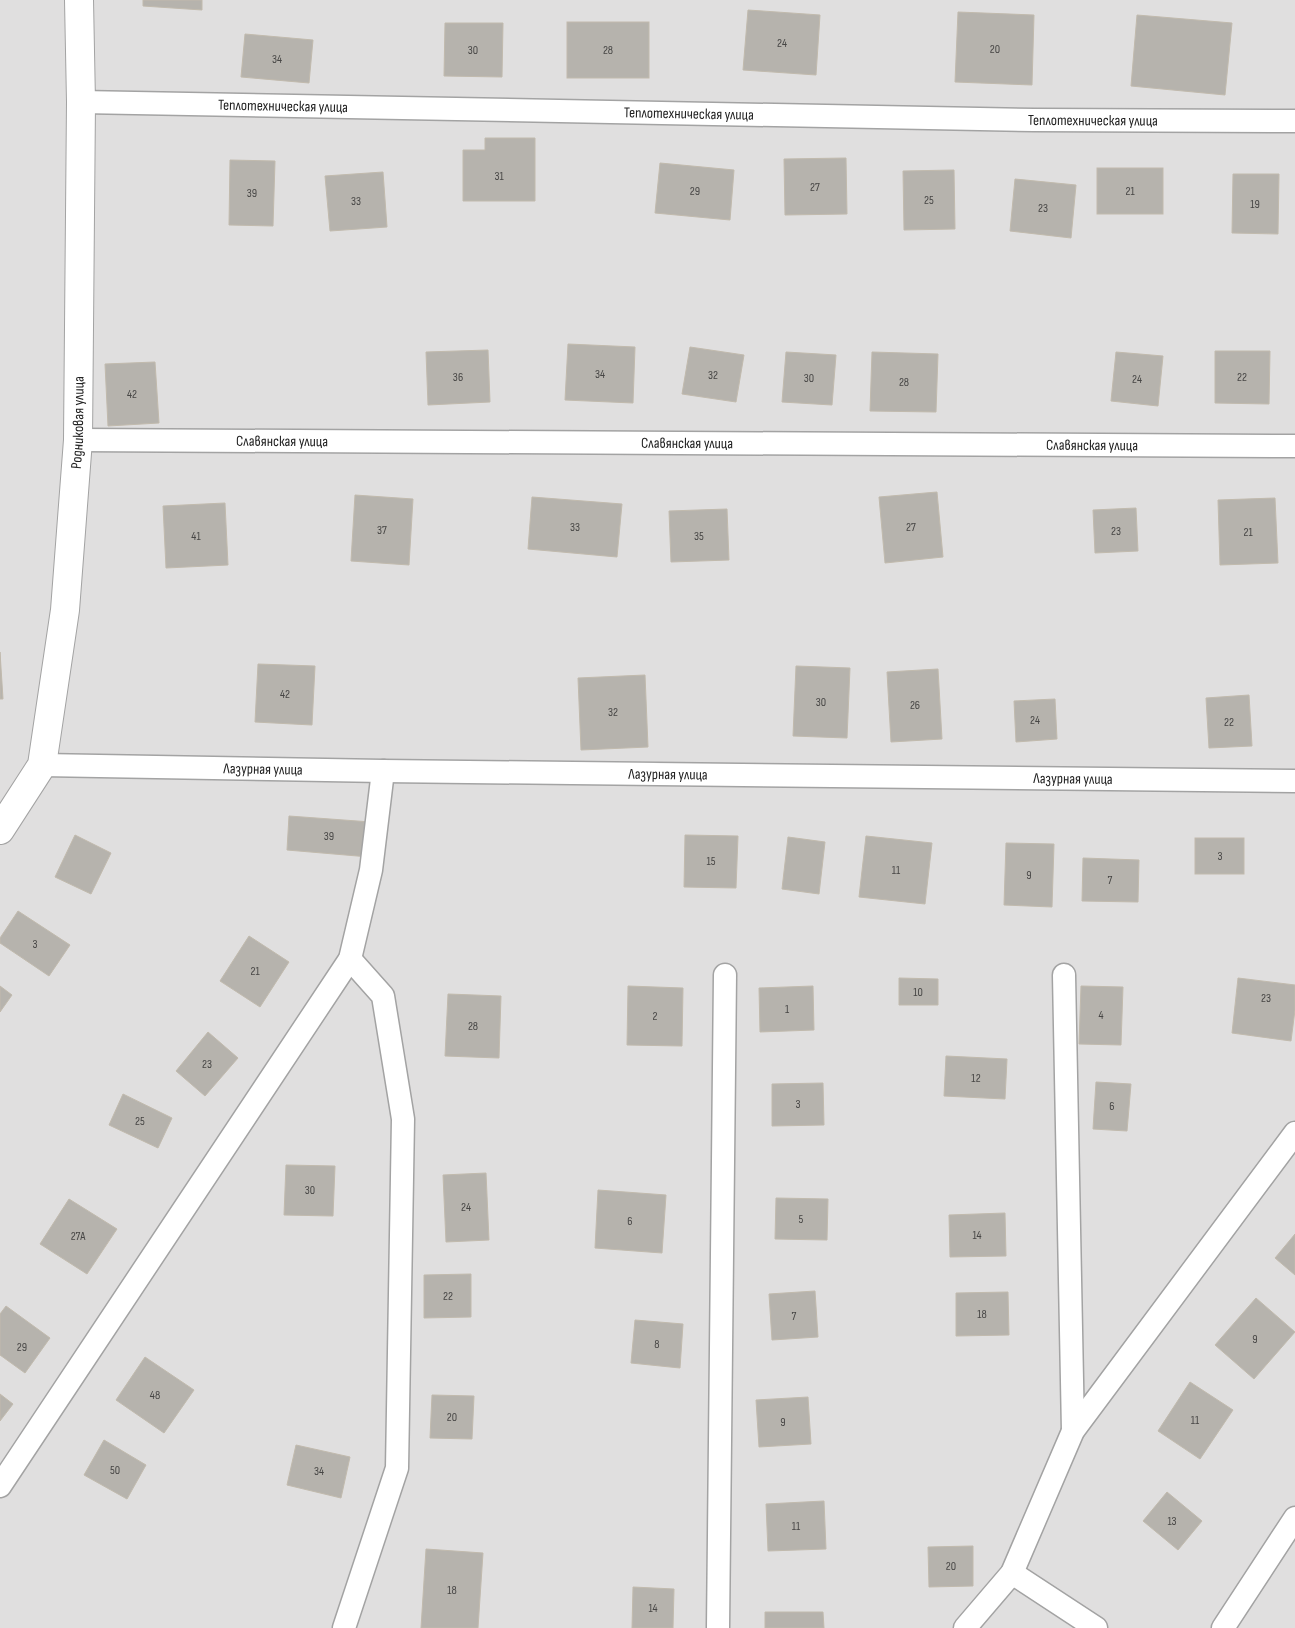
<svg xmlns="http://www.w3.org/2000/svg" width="1295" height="1628" font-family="'Sofia Sans Condensed',sans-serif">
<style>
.residential{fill:#e0dfdf}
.building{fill:#b6b3ad;stroke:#c1baad}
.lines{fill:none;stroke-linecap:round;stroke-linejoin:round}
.minor-casing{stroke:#a3a3a3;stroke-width:25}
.tertiary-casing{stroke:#a3a3a3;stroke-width:30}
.minor{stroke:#fff;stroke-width:22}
.tertiary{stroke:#fff;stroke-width:28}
.labels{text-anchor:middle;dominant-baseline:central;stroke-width:5;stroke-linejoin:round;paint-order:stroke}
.number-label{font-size:12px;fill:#474645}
.street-label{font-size:15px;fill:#222;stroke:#fff}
</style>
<rect width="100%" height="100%" fill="#f1f0ea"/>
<rect class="residential" x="0" y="0" width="1295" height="1628"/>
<g class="building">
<polygon points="143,0 202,0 202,10 143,6"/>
<polygon points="748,10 820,15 816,75 743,70"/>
<polygon points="958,12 1034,15 1032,85 955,82"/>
<polygon points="1137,15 1232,23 1225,95 1131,86"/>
<rect x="567" y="22" width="82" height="56"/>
<polygon points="445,23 503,23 502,77 444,76"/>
<polygon points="245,34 313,40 309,83 241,77"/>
<polygon points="485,138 535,138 535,201 463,201 463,150 485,150"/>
<polygon points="846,158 847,214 785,215 784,159"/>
<polygon points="230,160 275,161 273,226 229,225"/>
<polygon points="660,163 734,170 730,220 655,213"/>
<rect x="1097" y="168" width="66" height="46"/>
<polygon points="954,170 955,229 904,230 903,171"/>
<polygon points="383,172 387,227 330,231 325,176"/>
<polygon points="1233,174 1279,174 1278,234 1232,233"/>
<polygon points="1015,179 1076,185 1071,238 1010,231"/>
<polygon points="568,344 635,347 633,403 565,400"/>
<polygon points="690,347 744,355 736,402 682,394"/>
<polygon points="488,350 490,402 428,405 426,352"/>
<polygon points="1215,351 1270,351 1269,404 1215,403"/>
<polygon points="786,352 836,355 832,405 782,402"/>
<polygon points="872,352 938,354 936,412 870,411"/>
<polygon points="1116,352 1163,356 1158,406 1111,401"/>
<polygon points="155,362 159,423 108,426 105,364"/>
<polygon points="937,492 943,557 885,563 879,497"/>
<polygon points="355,495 413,499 409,565 351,561"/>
<polygon points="532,497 622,504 617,557 528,549"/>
<polygon points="1275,498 1278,563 1220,565 1218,500"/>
<polygon points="225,503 228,565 166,568 163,506"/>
<polygon points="1136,508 1138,551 1095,553 1093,510"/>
<polygon points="727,509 729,560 671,562 669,511"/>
<polygon points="0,652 3,699 0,699"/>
<polygon points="258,664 315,666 312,725 255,722"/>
<polygon points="796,666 850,668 847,738 793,736"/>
<polygon points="938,669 942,739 891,742 887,672"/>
<polygon points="645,675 648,747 581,750 578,678"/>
<polygon points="1249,695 1252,746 1209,748 1206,698"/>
<polygon points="1055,699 1057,739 1016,742 1014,701"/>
<polygon points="289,816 371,822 369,857 287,850"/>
<polygon points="75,835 111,853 91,894 55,877"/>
<polygon points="685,835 738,836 736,888 684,887"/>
<polygon points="866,836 932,843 925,904 859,897"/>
<polygon points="788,837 825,842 819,894 782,889"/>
<rect x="1195" y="838" width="49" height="36"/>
<polygon points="1006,843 1054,844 1052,907 1004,905"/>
<polygon points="1083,858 1139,860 1138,902 1082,901"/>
<polygon points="18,911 70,945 49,976 0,943 0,938"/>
<polygon points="249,936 289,962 260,1007 220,981"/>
<polygon points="899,978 938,979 938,1005 899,1005"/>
<polygon points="1238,978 1295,985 1295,1010 1291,1041 1232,1033"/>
<polygon points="0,986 12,995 0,1012"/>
<polygon points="628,986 683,988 682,1046 627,1045"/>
<polygon points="813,986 814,1030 760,1032 759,988"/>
<polygon points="1081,986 1123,987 1121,1045 1079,1044"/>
<polygon points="448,994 501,996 499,1058 445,1056"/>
<polygon points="208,1032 238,1058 205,1096 176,1071"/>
<polygon points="946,1056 1007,1059 1005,1099 944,1096"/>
<polygon points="1096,1082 1131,1084 1127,1131 1093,1129"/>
<polygon points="823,1083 824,1125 772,1126 772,1084"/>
<polygon points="123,1094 172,1118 158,1148 109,1125"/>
<polygon points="286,1165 335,1166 333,1216 284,1215"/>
<polygon points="486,1173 489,1240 446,1242 443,1175"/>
<polygon points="598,1190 666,1195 662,1253 595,1248"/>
<polygon points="776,1198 828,1199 827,1240 775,1239"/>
<polygon points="69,1199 117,1229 87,1274 40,1244"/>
<polygon points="1005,1213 1006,1256 950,1257 949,1215"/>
<polygon points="1295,1234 1295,1275 1275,1258"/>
<polygon points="471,1274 471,1317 424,1318 424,1275"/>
<polygon points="815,1291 818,1337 772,1340 769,1294"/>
<polygon points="1008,1292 1009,1335 956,1336 956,1293"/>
<polygon points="1256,1298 1295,1332 1254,1379 1215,1345"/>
<polygon points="6,1306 50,1338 25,1373 0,1355 0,1314"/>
<polygon points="635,1320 683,1324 680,1368 631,1363"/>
<polygon points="145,1357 194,1390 164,1433 116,1400"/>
<polygon points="1190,1382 1233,1410 1200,1459 1158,1431"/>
<polygon points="0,1394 13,1404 0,1421"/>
<polygon points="432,1395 474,1396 472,1439 430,1438"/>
<polygon points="808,1397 811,1444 759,1447 756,1400"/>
<polygon points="104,1440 146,1465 127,1499 84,1475"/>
<polygon points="296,1445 350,1457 341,1498 287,1485"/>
<polygon points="1167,1492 1202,1521 1178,1550 1143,1521"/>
<polygon points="824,1501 826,1549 768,1551 766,1504"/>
<polygon points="973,1546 973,1586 929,1587 928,1547"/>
<polygon points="426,1549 483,1553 478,1628 421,1628"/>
<polygon points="633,1587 674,1589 673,1628 632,1628"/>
<polygon points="765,1612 823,1612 824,1628 765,1628"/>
</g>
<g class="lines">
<defs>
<g id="minor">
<path id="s1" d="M 81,102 L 1034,120 L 1295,121"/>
<path id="s2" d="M 78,440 L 1295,446"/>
<path id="s3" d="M 42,765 L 383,771 L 1295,781"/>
<polyline points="1064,975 1073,1431"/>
<polyline points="0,1486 350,959 371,870 383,771"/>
<polyline points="1012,1573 1096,1628"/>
<polyline points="344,1628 397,1468 403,1119 383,996 350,959"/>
<polyline points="718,1628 725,975"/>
<polyline points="965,1628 1012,1573 1073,1431 1295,1133"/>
<polyline points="1223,1628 1295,1518"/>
</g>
<g id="tertiary">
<path id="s4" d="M 0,830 L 42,765 L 65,610 L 78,440 L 81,102 L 79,0"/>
</g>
</defs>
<use href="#minor" class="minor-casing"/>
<use href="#tertiary" class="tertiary-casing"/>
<use href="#minor" class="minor"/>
<use href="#tertiary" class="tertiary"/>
</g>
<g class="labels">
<g class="number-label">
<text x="782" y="43">24</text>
<text x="995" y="49">20</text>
<text x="473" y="50">30</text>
<text x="608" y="50">28</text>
<text x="277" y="59">34</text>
<text x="499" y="176">31</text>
<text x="815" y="187">27</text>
<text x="695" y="191">29</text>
<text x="1130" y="191">21</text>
<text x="252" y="193">39</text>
<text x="929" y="200">25</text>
<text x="356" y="201">33</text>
<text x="1255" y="204">19</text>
<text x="1043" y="208">23</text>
<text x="600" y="374">34</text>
<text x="713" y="375">32</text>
<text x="458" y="377">36</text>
<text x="1242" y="377">22</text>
<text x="809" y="378">30</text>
<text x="1137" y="379">24</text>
<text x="904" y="382">28</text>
<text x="132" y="394">42</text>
<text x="575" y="527">33</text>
<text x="911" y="527">27</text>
<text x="382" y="530">37</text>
<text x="1116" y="531">23</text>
<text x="1248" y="532">21</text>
<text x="196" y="536">41</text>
<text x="699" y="536">35</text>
<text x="285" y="694">42</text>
<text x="821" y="702">30</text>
<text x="915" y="705">26</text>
<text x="613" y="712">32</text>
<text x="1035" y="720">24</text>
<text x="1229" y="722">22</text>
<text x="329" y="836">39</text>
<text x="1220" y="856">3</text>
<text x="711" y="861">15</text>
<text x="896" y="870">11</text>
<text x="1029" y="875">9</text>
<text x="1110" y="880">7</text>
<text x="35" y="944">3</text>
<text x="255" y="971">21</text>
<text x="918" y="992">10</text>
<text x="1266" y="998">23</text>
<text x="787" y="1009">1</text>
<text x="1101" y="1015">4</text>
<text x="655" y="1016">2</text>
<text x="473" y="1026">28</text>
<text x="207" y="1064">23</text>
<text x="976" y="1078">12</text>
<text x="798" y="1104">3</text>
<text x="1112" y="1106">6</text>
<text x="140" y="1121">25</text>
<text x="310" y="1190">30</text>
<text x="466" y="1207">24</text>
<text x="801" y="1219">5</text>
<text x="630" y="1221">6</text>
<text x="977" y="1235">14</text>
<text x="78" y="1236">27А</text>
<text x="448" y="1296">22</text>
<text x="982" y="1314">18</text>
<text x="794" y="1316">7</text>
<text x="1255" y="1339">9</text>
<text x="657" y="1344">8</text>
<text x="22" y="1347">29</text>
<text x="155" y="1395">48</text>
<text x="452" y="1417">20</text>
<text x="1195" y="1420">11</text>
<text x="783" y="1422">9</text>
<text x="115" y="1470">50</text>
<text x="319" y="1471">34</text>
<text x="1172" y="1521">13</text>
<text x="796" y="1526">11</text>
<text x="951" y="1566">20</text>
<text x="452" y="1590">18</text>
<text x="653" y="1608">14</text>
</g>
<g class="street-label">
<text stroke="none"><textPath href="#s1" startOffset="202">Теплотехническая улица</textPath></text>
<text stroke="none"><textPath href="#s1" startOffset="608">Теплотехническая улица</textPath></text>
<text stroke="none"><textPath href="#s1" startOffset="1012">Теплотехническая улица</textPath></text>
<text stroke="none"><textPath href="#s4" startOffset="422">Родниковая улица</textPath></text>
<text stroke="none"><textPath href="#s2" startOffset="204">Славянская улица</textPath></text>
<text stroke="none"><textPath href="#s2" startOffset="609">Славянская улица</textPath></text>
<text stroke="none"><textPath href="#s2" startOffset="1014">Славянская улица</textPath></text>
<text stroke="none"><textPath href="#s3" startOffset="221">Лазурная улица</textPath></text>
<text stroke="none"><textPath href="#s3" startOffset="626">Лазурная улица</textPath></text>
<text stroke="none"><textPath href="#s3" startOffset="1031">Лазурная улица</textPath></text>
</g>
</g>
</svg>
